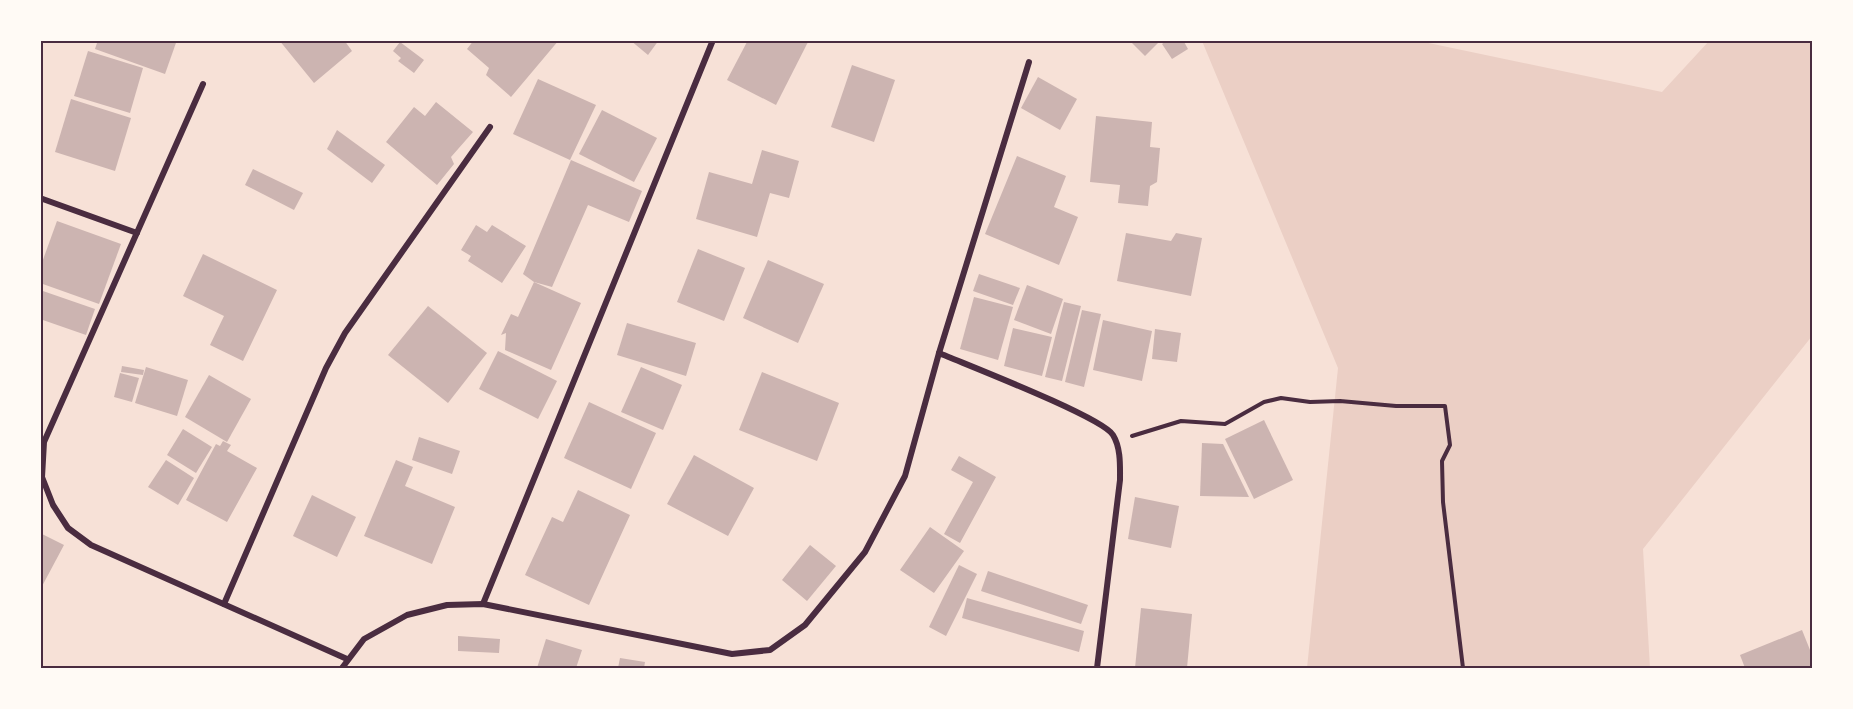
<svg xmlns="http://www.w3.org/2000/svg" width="1853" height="709" font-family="Figtree,sans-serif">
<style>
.green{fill:#ebcfc5}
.building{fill:#ccb4b1}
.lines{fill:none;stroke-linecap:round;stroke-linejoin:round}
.path{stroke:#4a2c40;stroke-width:4}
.minor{stroke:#4a2c40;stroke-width:6}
.neatline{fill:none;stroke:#4a2c40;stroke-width:2}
</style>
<rect width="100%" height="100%" fill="#f7e1d7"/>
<polygon class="green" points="1202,41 1419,41 1662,92 1709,41 1812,41 1812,336 1643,549 1650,668 1307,668 1338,368"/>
<g class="building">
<polygon points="98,40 177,40 165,74 95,49"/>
<polygon points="279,40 344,40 352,51 314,83"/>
<polygon points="474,40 559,40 511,97 486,75 489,68 467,49"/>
<polygon points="630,40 659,40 648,55"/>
<polygon points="748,40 809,40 776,105 727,80"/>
<polygon points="1132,40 1161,40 1145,56 1131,42"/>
<polygon points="1167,40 1183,40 1188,49 1172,59 1162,44"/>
<polygon points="400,42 424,60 414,73 398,61 401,58 393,51"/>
<polygon points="88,51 143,68 130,113 74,96"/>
<polygon points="852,65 895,80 874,142 831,127"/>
<polygon points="1038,77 1077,99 1060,130 1021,108"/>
<polygon points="538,79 596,105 570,160 513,134"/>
<polygon points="71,99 131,118 115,171 55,152"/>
<polygon points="436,102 473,132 451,157 454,164 437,185 386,142 414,107 425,116"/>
<polygon points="602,110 657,138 634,182 579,154"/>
<polygon points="1096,116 1152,122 1150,147 1160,148 1157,182 1150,186 1148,206 1118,203 1120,185 1090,182"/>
<polygon points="337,130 385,165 372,183 327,149"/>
<polygon points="762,150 799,161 789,198 770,193 757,237 696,219 709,172 752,184"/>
<polygon points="1017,156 1066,176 1054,207 1078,217 1059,265 985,234"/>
<polygon points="571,160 642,191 629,222 588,205 552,287 534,282 523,274"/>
<polygon points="253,169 303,193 294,210 245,185"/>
<polygon points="57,221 121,244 99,304 40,283 40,268"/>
<polygon points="476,225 487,232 492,225 526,246 502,283 468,261 471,256 461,250"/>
<polygon points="1126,233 1171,241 1176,233 1202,238 1191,296 1117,281"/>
<polygon points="698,249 745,268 724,321 677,302"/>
<polygon points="203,254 277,290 243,361 210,345 224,316 183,296"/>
<polygon points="768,260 824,284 798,343 743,318"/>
<polygon points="979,274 1020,288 1013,305 973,291"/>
<polygon points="534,282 581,303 551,370 505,350 506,333 501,335 511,314 518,317"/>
<polygon points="1027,285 1063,299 1051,334 1014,320"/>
<polygon points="40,290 95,309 86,335 40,319"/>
<polygon points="974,297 1013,307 998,360 960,349"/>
<polygon points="1064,302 1081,306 1062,381 1045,377"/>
<polygon points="428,306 487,353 448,403 388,355"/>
<polygon points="1082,310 1101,314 1084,387 1065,382"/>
<polygon points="1103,320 1152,331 1142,381 1093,370"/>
<polygon points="627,323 696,343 686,376 617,355"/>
<polygon points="1013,328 1052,337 1042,376 1004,366"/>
<polygon points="1155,329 1181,333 1177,362 1152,359"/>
<polygon points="498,351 557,381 538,419 479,389"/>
<polygon points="122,366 144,370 143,375 121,372"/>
<polygon points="146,367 188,380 177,416 135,403"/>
<polygon points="641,367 682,385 663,430 621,412"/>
<polygon points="762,372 839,403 817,461 739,430"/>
<polygon points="120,373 139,378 132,402 114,397"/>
<polygon points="209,375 251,399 227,442 185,417"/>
<polygon points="589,402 656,433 631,489 564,458"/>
<polygon points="1264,420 1293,480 1254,499 1225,439"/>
<polygon points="183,429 212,447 196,473 167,455"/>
<polygon points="419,437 460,451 452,474 412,460"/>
<polygon points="223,441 231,445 227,451 257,468 227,522 186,500 216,444 220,446"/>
<polygon points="1202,443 1223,444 1249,497 1200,496"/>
<polygon points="694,455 754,488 728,536 667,504"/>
<polygon points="959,456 996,477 960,543 944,534 973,482 951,470"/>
<polygon points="166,460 194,478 178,505 148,487"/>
<polygon points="396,460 413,467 405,486 455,507 432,564 364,536"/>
<polygon points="578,490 630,515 589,605 525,575 552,517 563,522"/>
<polygon points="312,495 356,517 337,557 293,536"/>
<polygon points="1135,497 1179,506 1171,548 1128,539"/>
<polygon points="930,527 964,551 934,593 900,570"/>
<polygon points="40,533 64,545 40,590"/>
<polygon points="810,545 836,566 807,601 782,580"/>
<polygon points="959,565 977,574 946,636 929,627"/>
<polygon points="988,571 1088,605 1081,624 981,591"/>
<polygon points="967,598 1084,631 1079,652 962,618"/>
<polygon points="1141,608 1192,614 1187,668 1135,668"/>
<polygon points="1802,630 1812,655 1812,668 1745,668 1740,655"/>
<polygon points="458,636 500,639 499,653 458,651"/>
<polygon points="546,639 582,650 576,668 537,668"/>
<polygon points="620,658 645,662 644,668 618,668"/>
</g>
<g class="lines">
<polyline class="path" points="1132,436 1181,421 1225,424 1264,402 1281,398 1310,402 1340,401 1396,406 1445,406 1450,445 1442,461 1443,502 1463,668"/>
<g class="minor">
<polyline points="203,84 44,442 42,477 53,505 68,528 91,545 347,659"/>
<polyline points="40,198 137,233"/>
<path d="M 939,353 C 967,365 1102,417 1113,435 C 1121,448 1120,466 1120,480 L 1097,668"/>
<polyline points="224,604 326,368 345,333 490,127"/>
<polyline points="483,604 713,40"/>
<polyline points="342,668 364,639 407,615 447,605 483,604 732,654 770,650 805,625 865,552 905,476 939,353 1029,62"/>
</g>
</g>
<rect width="1853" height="709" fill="none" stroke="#fffaf5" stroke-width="84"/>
<rect x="42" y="42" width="1769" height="625" class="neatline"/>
</svg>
